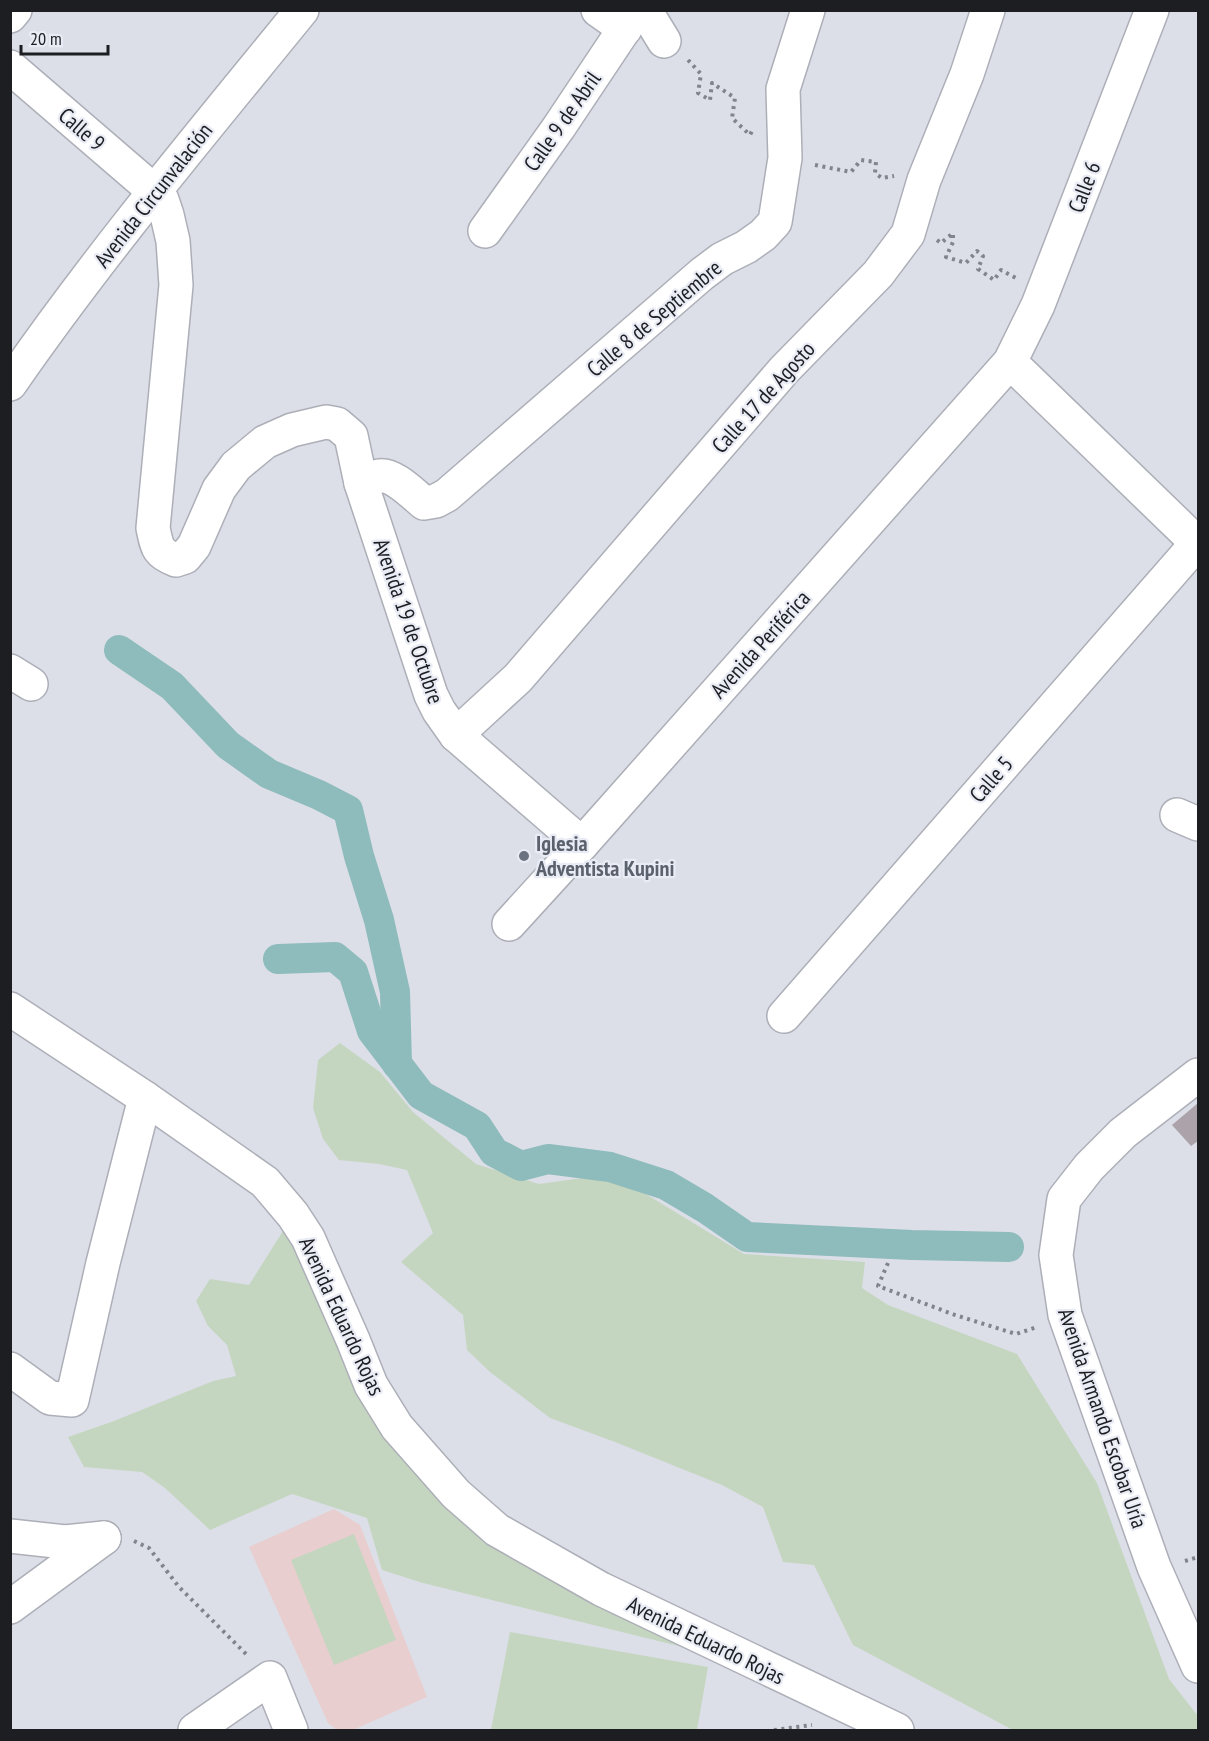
<svg xmlns="http://www.w3.org/2000/svg" width="1209" height="1741" font-family="'PT Sans Narrow',sans-serif">
<style>
.education{fill:#e8cece}
.green{fill:#c5d6c0}
.lines{fill:none;stroke-linecap:round;stroke-linejoin:round}
.canal{stroke:#8ebbbb;stroke-width:30}
.building{fill:#aba3a9}
.street-casing{stroke:#adafb8;stroke-width:36}
.secondary-casing{stroke:#adafb8;stroke-width:36}
.path{stroke:#82848b;stroke-width:4;stroke-dasharray:3 4.5;stroke-linecap:butt}
.street{stroke:#fff;stroke-width:33}
.secondary{stroke:#fff;stroke-width:33}
.worship-dot{fill:#6b7280;stroke:#e9ecf5;stroke-width:2}
.labels{text-anchor:middle;dominant-baseline:central;stroke-width:4.5;stroke-linejoin:round;paint-order:stroke}
.street-label{font-size:22px;fill:#1d1e22;stroke:#e9ecf5}
.worship-label{font-size:22px;font-weight:bold;fill:#5b616d;stroke:#e9ecf5;text-anchor:start}
</style>
<rect width="100%" height="100%" fill="#dcdfe8"/>
<polygon class="education" points="334,1509 360,1525 427,1697 353,1730 337,1730 328,1723 249,1547"/>
<g class="green">
<polygon points="340,1043 380,1072 413,1112 476,1164 539,1184 597,1176 641,1191 744,1254 865,1262 862,1288 888,1305 1017,1354 1097,1483 1169,1679 1198,1716 1198,1730 1013,1730 853,1645 814,1565 783,1562 763,1507 722,1485 615,1442 550,1418 490,1372 467,1350 463,1315 401,1262 433,1233 407,1170 379,1164 339,1160 323,1139 313,1108 318,1060"/>
<polygon points="288,1223 346,1337 461,1493 788,1673 423,1583 382,1570 367,1518 292,1494 210,1530 165,1488 142,1472 84,1467 68,1437 114,1421 213,1381 236,1376 227,1345 208,1326 196,1301 210,1279 249,1285"/>
<polygon points="354,1534 396,1640 334,1665 291,1560"/>
<polygon points="510,1632 708,1667 697,1730 491,1730"/>
</g>
<g class="lines">
<g class="canal">
<polyline points="119,650 172,686 228,745 269,774 319,795 348,810 359,856 379,920 395,992 397,1064"/>
<polyline points="278,959 335,957 353,972 372,1031 421,1095 477,1126 494,1152 521,1166 548,1159 610,1167 666,1185 705,1208 747,1237 912,1245 1009,1247"/>
</g>
</g>
<polygon class="building" points="1198,1103 1198,1141 1191,1146 1172,1125"/>
<g class="lines">
<defs>
<g id="street">
<polyline points="598,10 625,29"/>
<polyline points="645,10 664,41"/>
<polyline points="10,16 15,10"/>
<path d="M 10,67 L 154,191 L 162,200 L 167,215 L 173,241 L 176,285 L 153,528 C 157,547 157,553 176,560 L 185,557 L 194,546 L 219,489 L 236,466 L 265,442 L 292,430 L 326,422 L 337,424 L 351,436 L 361,483 L 431,695 L 439,711 L 456,735 L 582,844"/>
<polyline points="485,231 559,127 637,10"/>
<polyline points="1010,362 1197,543"/>
<path d="M 10,384 C 100,254 202,133 302,10"/>
<path d="M 361,483 C 367,481 373,477 379,476 C 393,473 414,495 424,503 L 436,501 L 447,495 L 702,274 L 722,259 L 746,247 L 763,235 L 775,222 L 785,158 L 783,89 L 808,10"/>
<polyline points="10,671 31,684"/>
<polyline points="456,735 518,678 784,370 878,274 908,234 924,180 967,74 988,10"/>
<polyline points="1177,815 1198,824"/>
<polyline points="509,924 582,844 1010,362 1038,305 1152,10"/>
<polyline points="10,1009 145,1098 265,1182 293,1215 308,1238 353,1340 371,1385 397,1427 456,1494 497,1530 601,1589 897,1730"/>
<polyline points="784,1016 1198,542"/>
<polyline points="10,1369 50,1398 72,1400 103,1263 145,1098"/>
<polyline points="10,1536 65,1542 104,1538"/>
<polyline points="10,1607 104,1538"/>
<polyline points="195,1730 270,1678 291,1730"/>
</g>
<polyline id="secondary" points="1198,1075 1123,1133 1089,1167 1064,1199 1056,1255 1065,1315 1154,1567 1198,1666"/>
</defs>
<use href="#street" class="street-casing"/>
<use href="#secondary" class="secondary-casing"/>
<g class="path">
<polyline points="688,60 701,74 698,93 710,100 712,83 735,98 732,118 750,135 752,131"/>
<polyline points="815,165 851,172 861,160 876,162 875,173 882,178 894,176"/>
<polyline points="937,240 941,243 953,233 953,242 946,257 966,263 977,251 983,256 978,269 994,280 1001,270 1016,278"/>
<polyline points="888,1263 878,1286 955,1315 1016,1334 1037,1327"/>
<polyline points="134,1541 149,1548 179,1587 248,1656"/>
<polyline points="1185,1561 1198,1557"/>
<polyline points="774,1730 812,1725"/>
</g>
<use href="#street" class="street"/>
<use href="#secondary" class="secondary"/>
</g>
<circle class="worship-dot" cx="524" cy="856" r="6"/>
<g class="labels">
<g class="street-label">
<text transform="translate(562 121) rotate(-55)">Calle 9 de Abril</text>
<text transform="translate(82 129) rotate(41)">Calle 9</text>
<text transform="translate(1084 187) rotate(-69)">Calle 6</text>
<text transform="translate(153 195) rotate(-52)">Avenida Circunvalación</text>
<text transform="translate(654 318) rotate(-40)">Calle 8 de Septiembre</text>
<text transform="translate(763 397) rotate(-48)">Calle 17 de Agosto</text>
<text transform="translate(409 621) rotate(71)">Avenida 19 de Octubre</text>
<text transform="translate(760 644) rotate(-48)">Avenida Periférica</text>
<text transform="translate(991 779) rotate(-49)">Calle 5</text>
<text transform="translate(342 1316) rotate(65)">Avenida Eduardo Rojas</text>
<text transform="translate(1103 1418) rotate(71)">Avenida Armando Escobar Uría</text>
<text transform="translate(706 1640) rotate(26)">Avenida Eduardo Rojas</text>
</g>
<g class="worship-label">
<text x="536" y="843">Iglesia<tspan x="536" dy="25">Adventista Kupini</tspan></text>
</g>
</g>
<rect width="1209" height="1741" fill="none" stroke="#1d1e22" stroke-width="24"/>
<path d="M21 45v9h87v-9" fill="none" stroke="#1d1e22" stroke-width="3"/>
<text x="30" y="45" font-size="18" fill="#1d1e22" stroke="#e9ecf5" stroke-width="4.5" paint-order="stroke">20 m</text>
</svg>
